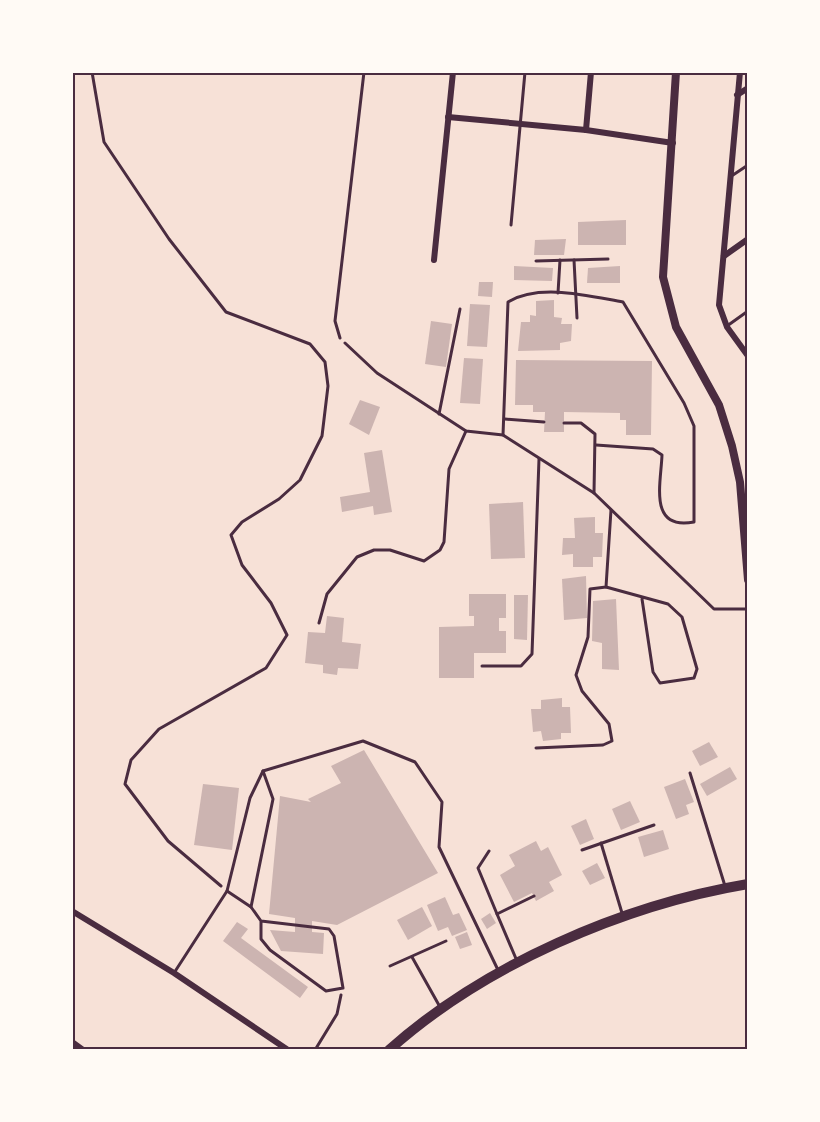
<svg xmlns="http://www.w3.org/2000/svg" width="820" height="1122" font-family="Signika,sans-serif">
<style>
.building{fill:#ccb4b1}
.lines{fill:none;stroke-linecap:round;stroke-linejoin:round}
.path{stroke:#4a2c40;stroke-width:3}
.service{stroke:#4a2c40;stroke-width:3}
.minor{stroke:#4a2c40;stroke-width:6}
.tertiary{stroke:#4a2c40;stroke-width:8}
.trunk{stroke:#4a2c40;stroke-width:10}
.neatline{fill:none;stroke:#4a2c40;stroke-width:2}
</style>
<rect width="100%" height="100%" fill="#f7e1d7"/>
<g class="building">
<polygon points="626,220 626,245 578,245 578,222"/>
<polygon points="566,239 564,255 534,255 535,240"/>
<polygon points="514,266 553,268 552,281 514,280"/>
<polygon points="620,266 620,283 587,283 588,268"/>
<polygon points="479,282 493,282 492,297 478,296"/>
<polygon points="554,300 554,317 562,318 561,324 572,324 571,341 560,343 560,350 518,351 521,322 530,322 530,315 536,316 536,301"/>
<polygon points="470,304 490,305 487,347 467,346"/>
<polygon points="431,321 452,324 446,367 425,364"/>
<polygon points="464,358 483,359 480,404 460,403"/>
<polygon points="516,360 652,361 651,435 626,435 626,420 620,420 620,413 564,412 564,432 544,432 545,412 533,412 533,405 515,405"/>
<polygon points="360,400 380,407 369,435 349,424"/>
<polygon points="382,450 392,512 374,515 373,506 342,512 340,497 370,492 364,453"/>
<polygon points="523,502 525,558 491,559 489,504"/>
<polygon points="595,517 595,533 603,533 602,557 593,557 593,567 573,567 573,554 562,555 563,538 575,538 574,518"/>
<polygon points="586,576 587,618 564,620 562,579"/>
<polygon points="469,594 506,594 506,618 499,618 499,631 506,631 506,653 474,653 474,678 439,678 439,627 474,626 474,616 469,616"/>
<polygon points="514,595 528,595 527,640 514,639"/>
<polygon points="616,599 619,670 602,669 602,643 592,641 593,601"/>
<polygon points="327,616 344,618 342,642 361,644 358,669 338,668 337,675 323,673 323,665 305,663 308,632 325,633"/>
<polygon points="562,698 562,707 570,707 571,733 561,733 561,739 543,741 541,731 533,732 531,709 541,709 541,700"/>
<polygon points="709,742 718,757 700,766 692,751"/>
<polygon points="364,750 438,873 337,925 312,921 312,932 324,933 323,954 281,951 270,930 295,932 295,918 269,914 280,796 311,802 308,799 341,783 331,766"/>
<polygon points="730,767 737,779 707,796 700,784"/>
<polygon points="685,779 694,802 686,805 689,814 676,819 664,787"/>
<polygon points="203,784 239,788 232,850 194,845"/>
<polygon points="630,801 640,822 621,830 612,809"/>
<polygon points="586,819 594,839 580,845 571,826"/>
<polygon points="663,830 669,849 644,857 638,837"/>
<polygon points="536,841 541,851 548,847 562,875 549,882 554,891 536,901 532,893 514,902 500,875 515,866 509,855"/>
<polygon points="597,863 605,878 590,885 582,871"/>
<polygon points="445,897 453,915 459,913 467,930 452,936 448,927 438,931 427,905"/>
<polygon points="422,907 432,926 408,940 397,920"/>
<polygon points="490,913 496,923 487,929 481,919"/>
<polygon points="237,922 248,929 241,938 308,987 300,998 223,941"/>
<polygon points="467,932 472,945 460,949 455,937"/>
</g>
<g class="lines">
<g class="path">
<polyline points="92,72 104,142 169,239 226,312 310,344 325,362 328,386 322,436 300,480 279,499 242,522 231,535 242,565 271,603 287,635 266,668 159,729 131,760 125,784 168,841 221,886"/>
<polyline points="340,338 335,321 364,72"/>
<polyline points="315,1050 337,1014 341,995"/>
</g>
<g class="service">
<polyline points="733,175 748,165"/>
<polyline points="511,225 525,72"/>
<polyline points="574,260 577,318"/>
<polyline points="536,261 608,259"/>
<polyline points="558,293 560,260"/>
<polyline points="727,326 748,311"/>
<polyline points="345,343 377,373 466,431 503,435 594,493 714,609 748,609"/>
<polyline points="439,414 460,309"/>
<polyline points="505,419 544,422"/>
<polyline points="564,423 581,423 595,434 594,493"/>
<path d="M 503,435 L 508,302 C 539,283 589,296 623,302 L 684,403 L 694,426 L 694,522 C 648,531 661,483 662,455 L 653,449 L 596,445"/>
<polyline points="606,587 668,604 682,617 697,669 694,678 660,683 653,672 642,599"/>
<polyline points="319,623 327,594 357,557 374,550 390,550 424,561 440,550 444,542 449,469 466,431"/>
<polyline points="482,666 521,666 532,654 539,459"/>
<polyline points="536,748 603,745 612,741 609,724 582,691 576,675 588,637 590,589 606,587 611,510"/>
<polyline points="690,773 725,886"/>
<polyline points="601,843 622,913"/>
<polyline points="582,850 654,825"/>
<polyline points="489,851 478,868 497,914 534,896"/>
<polyline points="227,891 251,907 261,921 261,939 270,950 326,991 343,988 334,936 329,929 261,921"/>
<polyline points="251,907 273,799 263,771"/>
<polyline points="497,914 517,961"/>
<polyline points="412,957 440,1007"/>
<polyline points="390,966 446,941"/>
<polyline points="174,973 227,891 250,798 263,771 363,741 415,762 442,802 439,847 498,970"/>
</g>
<g class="minor">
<polyline points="740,72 719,305 727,327 748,356"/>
<polyline points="737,95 748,88"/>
<polyline points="448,117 586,130 673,143"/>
<polyline points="586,130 591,72"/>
<polyline points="724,256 748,239"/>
<polyline points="434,260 453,72"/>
<polyline points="72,911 174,973 288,1050"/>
<polyline points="72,1042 83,1050"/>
</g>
<polyline class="tertiary" points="676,72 663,277 676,327 719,405 732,446 740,482 748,580"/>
<path class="trunk" d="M 389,1050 C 484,965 623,905 748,884"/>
</g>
<rect width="820" height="1122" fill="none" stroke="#fffaf5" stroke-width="147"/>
<rect x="74" y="74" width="672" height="974" class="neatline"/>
</svg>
